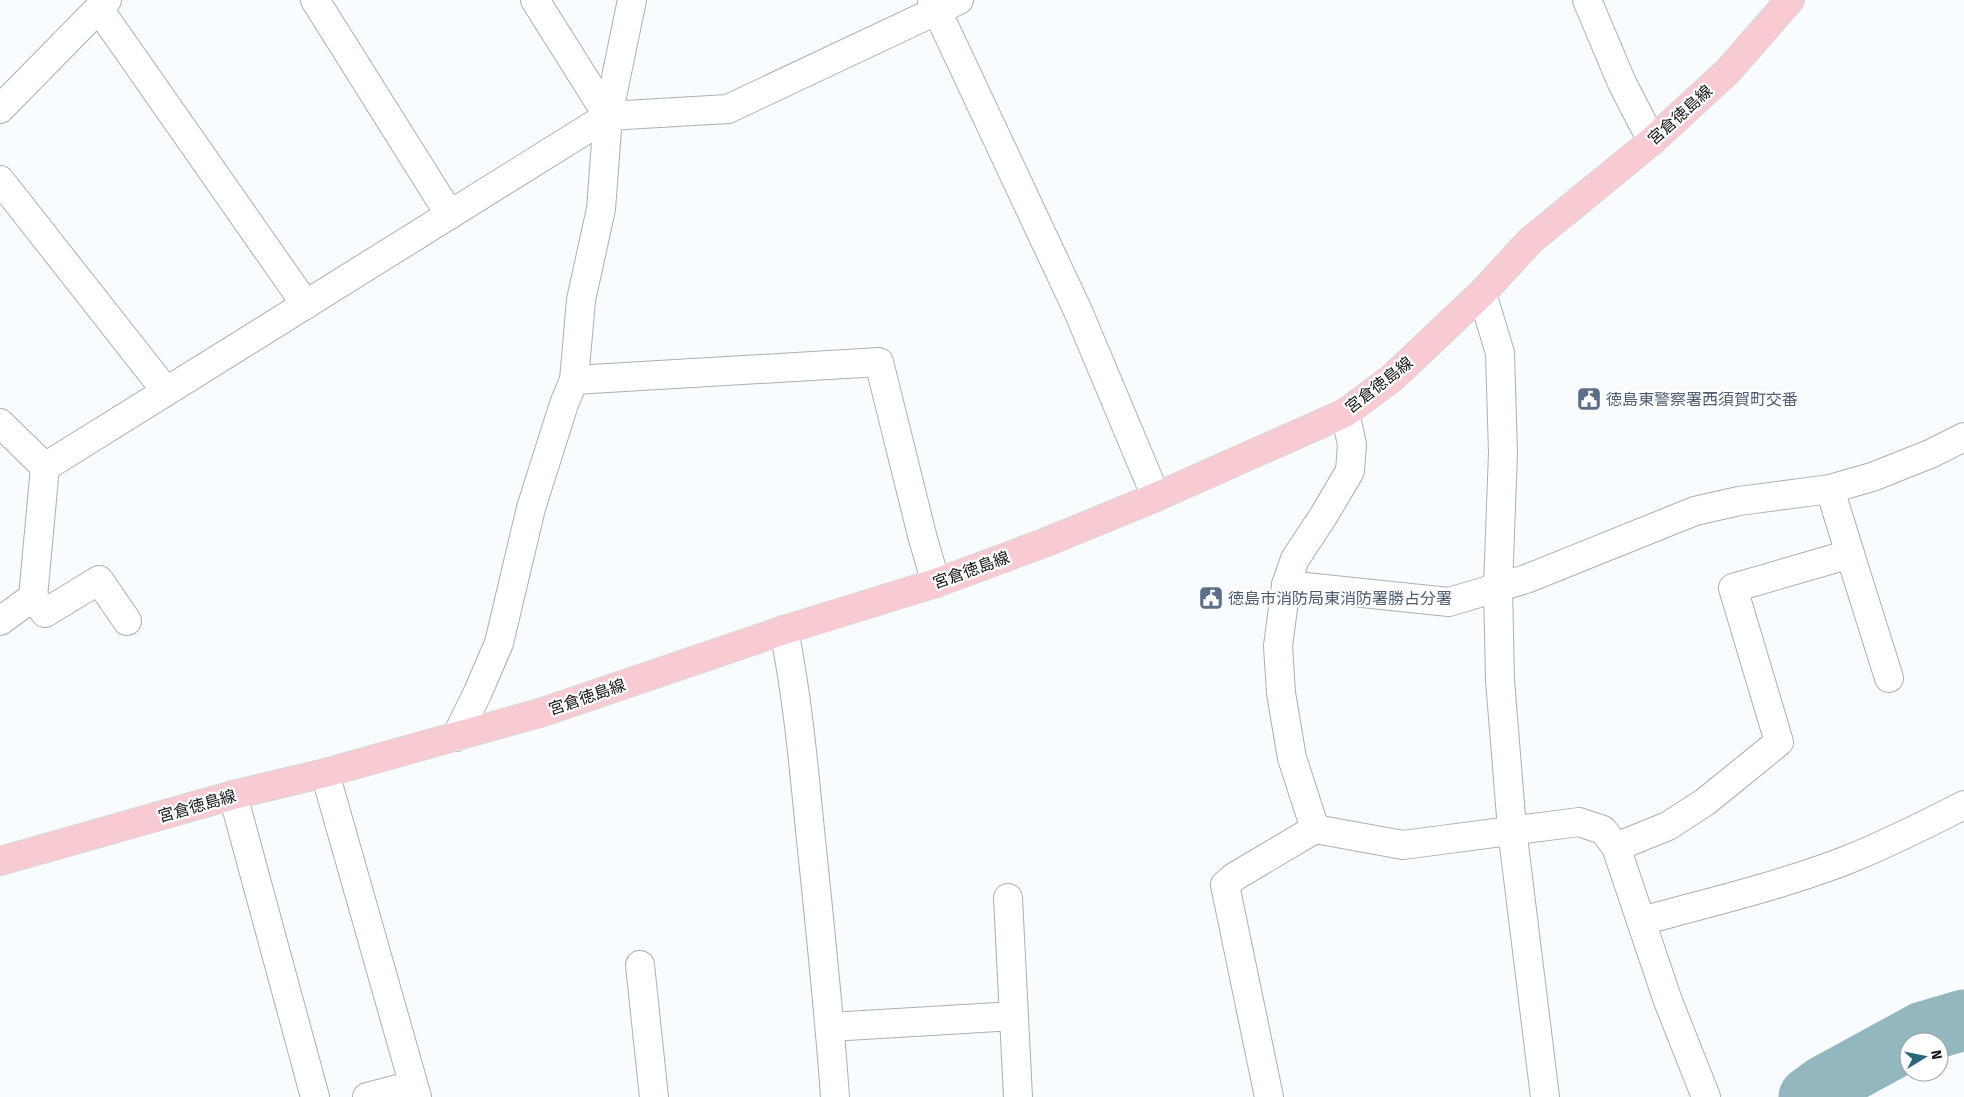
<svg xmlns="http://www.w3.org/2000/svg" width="1964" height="1097" font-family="'Fira Sans','Noto Sans JP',sans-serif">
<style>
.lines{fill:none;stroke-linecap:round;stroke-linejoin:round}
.river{stroke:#93b7bf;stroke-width:61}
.minor-casing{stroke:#abafb4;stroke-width:30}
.major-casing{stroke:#d9d9d9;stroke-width:30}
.minor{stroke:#fff;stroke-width:28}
.major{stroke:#f8cad2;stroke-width:28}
.labels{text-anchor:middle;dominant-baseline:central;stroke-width:4.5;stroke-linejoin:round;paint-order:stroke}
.street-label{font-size:16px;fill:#111214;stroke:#fff}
.service-label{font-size:16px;fill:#4e5e75;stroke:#fff;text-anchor:start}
</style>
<rect width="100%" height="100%" fill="#f9fcff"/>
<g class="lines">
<polyline class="river" points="1809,1097 1824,1086 1923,1032 1964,1020"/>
<defs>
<g id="minor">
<polyline points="315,0 450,215"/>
<polyline points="535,0 608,116"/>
<polyline points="932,0 1078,311 1156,497"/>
<polyline points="1587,0 1622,83 1652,141"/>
<polyline points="99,9 306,305"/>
<polyline points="0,109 107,0"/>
<polyline points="0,180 166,391"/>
<polyline points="1482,293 1500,353 1503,453 1498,587 1500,680 1512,829 1545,1097"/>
<polyline points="574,380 879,362 923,539 936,583"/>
<polyline points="1345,413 1352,444 1350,471 1324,515 1295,559 1286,585 1449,602 1526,579 1695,511 1739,501 1830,489 1872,477 1930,454 1964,437"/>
<polyline points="0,423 45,467"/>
<polyline points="1850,554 1889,678"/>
<polyline points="1286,585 1278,646 1281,693 1292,758 1315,829 1403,845 1579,822 1603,830 1616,847 1668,1001 1706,1097"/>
<polyline points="33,597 45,613 99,580 127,621"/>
<polyline points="0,621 33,597 45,467 608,116 728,109 959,0"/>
<path d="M 784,630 C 798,700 804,770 811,840 C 820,926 829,1011 835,1097"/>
<polyline points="456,737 478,692 499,643 531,508 564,404 574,380 581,300 601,209 608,116 632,0"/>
<polyline points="325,773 417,1097"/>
<polyline points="233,795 315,1097"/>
<polyline points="1616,847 1668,826 1705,802 1779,742 1733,588 1850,554 1830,489"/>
<polyline points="1008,898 1018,1097"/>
<path d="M 1642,921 C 1710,902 1780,886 1847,860 C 1887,844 1925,825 1964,805"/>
<polyline points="640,965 654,1097"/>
<polyline points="830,1027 1014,1016"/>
<polyline points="367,1097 413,1085"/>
<polyline points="1269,1097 1225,885 1234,877 1315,829"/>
</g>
<polyline id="major" points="0,861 233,795 325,773 543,712 784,630 936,583 1044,543 1156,497 1345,413 1392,378 1482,293 1530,241 1652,141 1728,71 1790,0"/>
</defs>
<use href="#minor" class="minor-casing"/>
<use href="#major" class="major-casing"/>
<use href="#minor" class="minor"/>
<use href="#major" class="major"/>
</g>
<defs>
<symbol id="civic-square" viewBox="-11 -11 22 22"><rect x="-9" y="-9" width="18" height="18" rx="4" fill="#5c6f8a" stroke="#fff"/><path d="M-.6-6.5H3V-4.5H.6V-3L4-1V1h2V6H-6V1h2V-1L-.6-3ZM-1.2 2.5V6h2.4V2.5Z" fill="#fff"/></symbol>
</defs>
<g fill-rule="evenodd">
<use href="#civic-square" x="1575" y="385" width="28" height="28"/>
<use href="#civic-square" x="1197" y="584" width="28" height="28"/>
</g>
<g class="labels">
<g class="street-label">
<text transform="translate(1680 115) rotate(-42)">宮倉徳島線</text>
<text transform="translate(1379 385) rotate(-38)">宮倉徳島線</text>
<text transform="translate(971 570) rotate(-20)">宮倉徳島線</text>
<text transform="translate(587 697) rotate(-19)">宮倉徳島線</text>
<text transform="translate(197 806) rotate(-16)">宮倉徳島線</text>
</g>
<g class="service-label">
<text x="1606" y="399">徳島東警察署西須賀町交番</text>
<text x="1228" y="598">徳島市消防局東消防署勝占分署</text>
</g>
</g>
<g transform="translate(1924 1057) rotate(80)"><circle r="24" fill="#ffffff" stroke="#a0a0a1"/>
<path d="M0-4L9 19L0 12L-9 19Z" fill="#27687c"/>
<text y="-8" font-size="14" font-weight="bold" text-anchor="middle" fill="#111214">N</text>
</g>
</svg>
